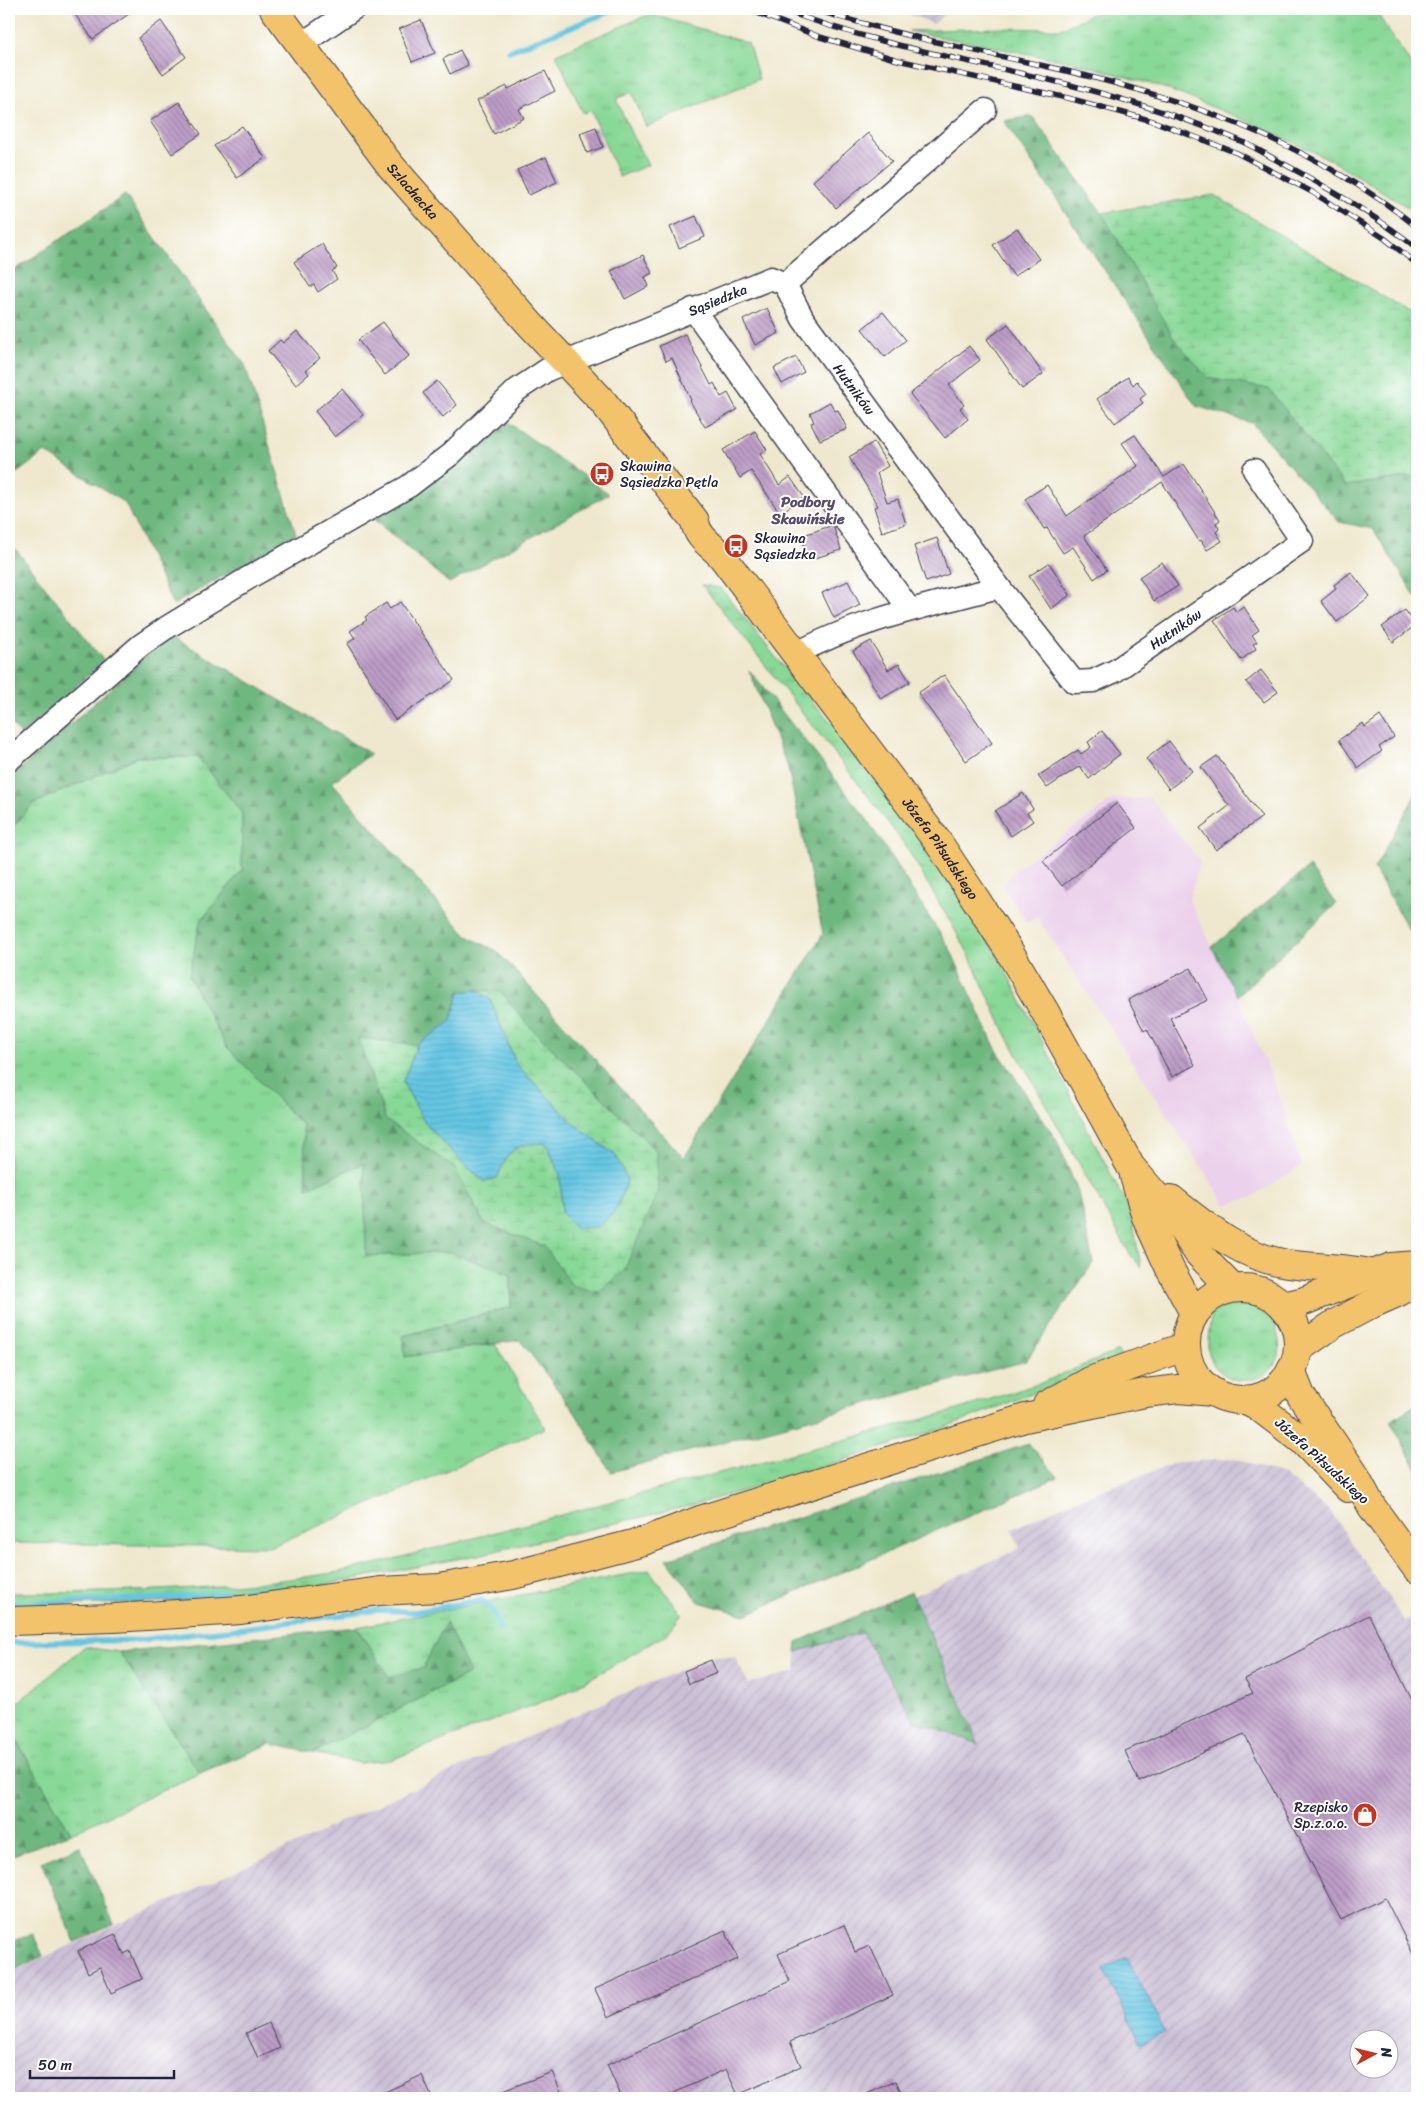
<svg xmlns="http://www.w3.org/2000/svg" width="1426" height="2107" font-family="Sriracha,sans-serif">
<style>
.built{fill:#ebd1eb}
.industrial{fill:url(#industrial-furrows);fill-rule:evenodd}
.grass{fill:url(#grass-tufts);stroke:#557d69}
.forest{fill:url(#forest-firs);stroke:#486d5e;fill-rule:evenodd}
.wetland{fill:url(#wetland-marsh);stroke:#557d69}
.water{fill:url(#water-rules);stroke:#44748f}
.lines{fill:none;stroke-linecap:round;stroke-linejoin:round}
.stream{stroke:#65c6e3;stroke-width:5.5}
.building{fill:url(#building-back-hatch)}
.minor-casing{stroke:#414051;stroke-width:25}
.major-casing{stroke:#414051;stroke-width:30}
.minor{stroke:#fff;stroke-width:22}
.major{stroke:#f2c36a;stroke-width:28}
.rail-casing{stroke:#22223b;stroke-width:5.5}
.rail{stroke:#fff;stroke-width:4;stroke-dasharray:11;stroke-linecap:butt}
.labels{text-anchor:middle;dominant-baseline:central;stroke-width:4;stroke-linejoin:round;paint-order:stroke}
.street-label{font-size:14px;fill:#22223b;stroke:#fff}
.poi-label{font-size:14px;fill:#22223b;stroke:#fff;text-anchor:start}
.neighbourhood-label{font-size:15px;font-weight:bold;fill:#584d6c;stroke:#fff}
</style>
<defs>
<pattern id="industrial-furrows" width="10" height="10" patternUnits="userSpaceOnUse" patternTransform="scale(1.25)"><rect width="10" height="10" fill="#cbbfd5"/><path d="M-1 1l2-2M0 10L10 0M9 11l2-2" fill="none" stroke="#aea4b8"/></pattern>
<pattern id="grass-tufts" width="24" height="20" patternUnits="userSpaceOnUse" patternTransform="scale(1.25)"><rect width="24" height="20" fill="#88d897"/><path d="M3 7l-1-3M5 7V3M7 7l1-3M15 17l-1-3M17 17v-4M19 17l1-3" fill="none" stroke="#75b983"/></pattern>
<pattern id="forest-firs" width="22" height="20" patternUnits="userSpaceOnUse" patternTransform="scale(1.25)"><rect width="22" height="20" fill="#6eb880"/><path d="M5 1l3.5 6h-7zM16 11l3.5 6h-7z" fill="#5a956a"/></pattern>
<pattern id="wetland-marsh" width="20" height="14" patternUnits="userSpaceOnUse" patternTransform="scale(1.25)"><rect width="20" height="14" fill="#88d897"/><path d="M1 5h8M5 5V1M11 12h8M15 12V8" fill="none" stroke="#75b983"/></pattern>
<pattern id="water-rules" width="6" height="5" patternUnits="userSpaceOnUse" patternTransform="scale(1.25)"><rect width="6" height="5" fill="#65c6e3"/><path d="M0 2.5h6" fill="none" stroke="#57aac4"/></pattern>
<pattern id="building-back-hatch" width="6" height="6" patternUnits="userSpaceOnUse" patternTransform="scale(1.25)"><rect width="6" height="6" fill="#bd9dc7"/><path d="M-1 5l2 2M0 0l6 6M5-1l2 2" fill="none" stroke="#9980a3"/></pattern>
</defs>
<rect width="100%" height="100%" fill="#fff"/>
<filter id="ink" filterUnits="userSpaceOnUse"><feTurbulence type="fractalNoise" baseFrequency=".02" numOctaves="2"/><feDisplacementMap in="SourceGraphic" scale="10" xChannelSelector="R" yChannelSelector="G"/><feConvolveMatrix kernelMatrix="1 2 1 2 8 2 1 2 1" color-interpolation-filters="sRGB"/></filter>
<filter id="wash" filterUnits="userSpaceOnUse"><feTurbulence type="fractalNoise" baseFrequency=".0096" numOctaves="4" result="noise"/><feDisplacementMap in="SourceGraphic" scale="20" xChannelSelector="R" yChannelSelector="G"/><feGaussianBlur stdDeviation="1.12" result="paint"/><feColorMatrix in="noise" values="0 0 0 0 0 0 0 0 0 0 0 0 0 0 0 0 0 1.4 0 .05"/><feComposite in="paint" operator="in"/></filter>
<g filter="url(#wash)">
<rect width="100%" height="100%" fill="#efe8ce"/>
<polygon class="built" points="1150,798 1200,861 1189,900 1237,996 1277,1090 1302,1165 1254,1196 1226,1205 1037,917 1027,923 1003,886 1015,870 1114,799"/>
<g class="industrial">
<polygon points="897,9 950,9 934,24"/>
<path d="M 1235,1459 L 1284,1475 L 1331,1512 L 1405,1622 L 1417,1616 L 1417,2098 L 9,2098 L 9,1973 L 308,1839 L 324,1832 L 323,1830 L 578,1714 L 713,1656 L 735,1657 L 748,1684 L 796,1671 L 797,1642 L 911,1592 L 913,1596 L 1020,1548 L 1012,1529 L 1073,1501 L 1178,1462 ZM 1358,2040 L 1388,2040 L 1388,2070 L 1358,2070 Z"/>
</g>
<g class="grass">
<polygon points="1103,9 1374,9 1417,73 1417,213 1333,161 1250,122 1164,88 1082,64 909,31 997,28 1061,29"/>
<polygon points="650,14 748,43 759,79 646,127 632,92 616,99 631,133 648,165 619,177 591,110 583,113 556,54"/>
<polygon points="702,585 721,588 792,678 865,761 927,846 997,954 1131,1213 1141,1267 1131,1256 1008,1038 966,949 907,848 865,792"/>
<polygon points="137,757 198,757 242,813 242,870 200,922 226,1046 303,1126 307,1188 364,1163 367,1256 450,1252 511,1275 511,1307 403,1336 405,1357 495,1344 545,1428 270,1547 9,1543 9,831 33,804"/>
<path d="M 1239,1298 C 1256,1302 1271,1310 1276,1328 C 1278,1336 1281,1346 1279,1355 C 1269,1391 1213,1389 1208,1348 C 1207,1336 1211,1322 1212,1310 C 1217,1299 1229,1299 1239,1298 Z"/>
<path d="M 1118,1351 L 1122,1359 L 935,1431 L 778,1481 L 685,1507 L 478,1555 L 281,1593 L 160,1602 L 9,1607 L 9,1593 C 113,1593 217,1590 320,1575 C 343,1572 365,1566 387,1561 L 957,1410 L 1041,1383 Z"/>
<polygon points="649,1570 682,1614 667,1634 565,1693 391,1760 360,1763 313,1753 470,1673 446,1623 423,1668 388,1677 357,1627"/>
<polygon points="84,1647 119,1652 200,1773 71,1833 9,1728 9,1710"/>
</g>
<g class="forest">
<polygon points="1032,116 1102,213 1208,378 1269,389 1345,486 1412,476 1417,481 1417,599 1373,529 1339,522 1252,423 1196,406 1004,121"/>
<polygon points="125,195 245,365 296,534 173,605 125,503 45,452 9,479 9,274"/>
<polygon points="509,423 609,494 449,583 365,512"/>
<polygon points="9,541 104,661 21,735 9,721"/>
<path d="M 170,635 L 371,754 L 332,782 L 467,936 L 497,951 L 684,1158 L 823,934 L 788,768 L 749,670 L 866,818 L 950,949 L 995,1047 L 1057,1141 L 1078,1192 L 1093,1263 L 1026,1361 L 611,1472 L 574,1411 L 520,1340 L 405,1357 L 403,1336 L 511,1307 L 511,1275 L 450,1252 L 366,1256 L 364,1163 L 307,1188 L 303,1126 L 226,1046 L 189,976 L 200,922 L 242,870 L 242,813 L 198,757 L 137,757 L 33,804 L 9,831 L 9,779 ZM 476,990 L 501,992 L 529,1026 L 572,1285 L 544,1246 L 484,1223 L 454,1167 L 386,1120 L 358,1038 L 417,1045 L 450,1022 L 460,992 Z"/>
<polygon points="1417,792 1417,944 1374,869"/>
<polygon points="1309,867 1336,904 1237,996 1212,947"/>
<polygon points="1417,1404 1417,1469 1390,1421"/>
<polygon points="1029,1444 1058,1477 745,1615 699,1602 667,1559"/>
<polygon points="911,1592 913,1596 979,1744 915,1721 862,1633 796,1652 797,1642"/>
<polygon points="446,1622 470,1673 313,1753 270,1744 200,1773 119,1652 357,1627 389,1677 423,1668"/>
<polygon points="9,1728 71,1833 11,1856 9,1854"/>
<polygon points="80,1846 114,1924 75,1942 41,1862"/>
<polygon points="33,1934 43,1956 9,1972 9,1942"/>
</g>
<g class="wetland">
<polygon points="1214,195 1417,317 1417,481 1412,476 1345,486 1269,389 1208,378 1173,337 1102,213"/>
<path d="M 476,990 L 501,992 L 529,1026 L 656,1151 L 658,1191 L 624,1271 L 598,1292 L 572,1285 L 544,1246 L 484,1223 L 454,1167 L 386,1120 L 358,1038 L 417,1045 L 403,1082 L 425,1123 L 462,1162 L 484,1181 L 497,1178 C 510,1148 513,1144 546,1143 L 560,1174 L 562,1213 L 616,1210 L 627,1180 L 616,1156 L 573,1123 L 516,1064 L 490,999 Z"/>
</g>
<g class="water">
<path d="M 476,990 L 490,999 L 516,1064 L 573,1123 L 616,1156 L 627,1180 L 616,1210 L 599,1227 L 576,1228 L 562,1213 L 560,1174 L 546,1143 C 513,1144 510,1148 497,1178 L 484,1181 L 462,1162 L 425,1123 L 403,1082 L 417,1045 L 450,1022 L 460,992 Z"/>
<polygon points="1127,1957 1165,2032 1141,2044 1104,1969"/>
</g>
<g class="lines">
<g class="stream">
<polyline points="509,51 617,9"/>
<polyline points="9,1604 169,1598 284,1588"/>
<path d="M 9,1643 L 140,1640 L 230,1630 L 378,1610 L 415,1612 L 481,1600 C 494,1607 496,1616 500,1630"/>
</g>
</g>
<g id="blocks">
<g class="building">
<polygon points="71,9 136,9 93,39"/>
<polygon points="421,20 435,53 412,62 399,29"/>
<polygon points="161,21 186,57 163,74 138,38"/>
<polygon points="460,50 468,65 450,74 443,59"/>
<polygon points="545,71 555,91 519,109 524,118 494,134 477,101 507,86 508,89"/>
<polygon points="179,102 201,134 172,154 150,121"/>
<polygon points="242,126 265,158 237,178 214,146"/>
<polygon points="596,127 603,147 587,153 580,133"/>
<polygon points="868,133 892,161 836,208 813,181"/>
<polygon points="546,157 557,182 529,195 517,170"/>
<polygon points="696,216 705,237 679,248 670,227"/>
<polygon points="1017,228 1039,259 1014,276 993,245"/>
<polygon points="322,244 337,268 332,271 337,279 318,292 314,285 310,287 294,262"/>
<polygon points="643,255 652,273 645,277 649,286 625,299 611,271"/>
<polygon points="767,308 779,333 755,345 743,320"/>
<polygon points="883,312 906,340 885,357 862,329"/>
<polygon points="383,322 409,356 385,375 358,340"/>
<polygon points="1008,324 1043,374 1022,389 987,339"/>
<polygon points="297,331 320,358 306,370 309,374 296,385 268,351 280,340 283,343"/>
<polygon points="685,334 711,385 714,383 721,397 728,393 737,410 705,427 690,401 691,400 672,358 666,361 659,346"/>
<polygon points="969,346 980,360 949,385 964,405 960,408 968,419 945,438 910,394"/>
<polygon points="796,357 804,372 782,384 774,368"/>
<polygon points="1128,377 1133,385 1137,381 1146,394 1140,399 1143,403 1115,423 1097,399"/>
<polygon points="437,381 457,405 443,417 423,393"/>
<polygon points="342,389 363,415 335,437 315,411"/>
<polygon points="830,402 835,411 838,410 847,429 820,440 811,423 814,422 810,413"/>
<polygon points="755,431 767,450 760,454 779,485 790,477 804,497 780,513 751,471 740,478 723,450"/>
<polygon points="1135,435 1164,477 1184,464 1220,520 1216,523 1219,529 1216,532 1222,541 1207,550 1201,540 1199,541 1162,482 1084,536 1107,570 1094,579 1073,547 1063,553 1047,528 1044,529 1025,499 1047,485 1067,516 1138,466 1122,443"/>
<polygon points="874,442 888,466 877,473 887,502 898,499 906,524 882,532 874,507 878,506 849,457"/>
<polygon points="833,525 841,550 809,560 801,536"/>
<polygon points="937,538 949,574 926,582 914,546"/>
<polygon points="1162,562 1178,586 1154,601 1139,577"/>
<polygon points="1049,563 1070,595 1051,609 1029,576"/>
<polygon points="1351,572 1370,596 1337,622 1321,601 1336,589 1334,585"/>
<polygon points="848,581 860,605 834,618 822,593"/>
<polygon points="400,602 454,680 395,720 347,644 355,638 350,631 367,620 365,617 386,603 390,609"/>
<polygon points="1233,607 1236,612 1244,607 1259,630 1252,635 1257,642 1253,644 1256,649 1241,660 1214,620"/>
<polygon points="1405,610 1416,625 1393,642 1382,627"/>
<polygon points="871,641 888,670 899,664 910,682 881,699 853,651"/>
<polygon points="1261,670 1278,692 1264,702 1246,682"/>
<polygon points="944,675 992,743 966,761 918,693"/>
<polygon points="1380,716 1394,737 1379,747 1382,751 1358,768 1339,740 1363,723 1365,727"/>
<polygon points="1102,731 1120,754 1089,779 1080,766 1047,788 1038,776 1078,750 1081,754 1091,747 1088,742"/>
<polygon points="1169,741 1192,771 1169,789 1146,759"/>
<polygon points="1217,756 1262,817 1216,850 1200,828 1229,806 1201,767"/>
<polygon points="1023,793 1033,809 1027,813 1033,821 1011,836 995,811"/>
<polygon points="1117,803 1136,828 1062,886 1043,861"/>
<polygon points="1191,968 1208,1000 1170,1018 1195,1065 1172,1077 1147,1029 1144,1031 1128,1000"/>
<polygon points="1369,1615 1417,1710 1417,1962 1385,1898 1341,1920 1244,1734 1139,1782 1125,1751 1253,1693 1245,1679"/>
<polygon points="711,1660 717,1673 689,1684 684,1671"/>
<polygon points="844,1925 855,1952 870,1946 893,1995 790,2042 801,2066 738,2095 726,2069 663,2098 622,2098 607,2065 790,1981 778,1954"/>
<polygon points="725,1930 738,1959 608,2017 595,1989"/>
<polygon points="115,1934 124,1954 130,1951 142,1979 111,1993 100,1967 88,1973 78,1951"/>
<polygon points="269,2023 280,2048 258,2058 246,2033"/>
<polygon points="552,2072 564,2098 487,2098 487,2097"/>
<polygon points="422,2075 432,2098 372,2098"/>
<polygon points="896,2081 904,2098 858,2098"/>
</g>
</g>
</g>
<g filter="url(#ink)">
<use href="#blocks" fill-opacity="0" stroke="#414051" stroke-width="1"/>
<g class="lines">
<defs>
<g id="minor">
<polyline points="300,45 353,9"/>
<path id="s1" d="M 785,284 L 803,319 L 999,587"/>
<polyline points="693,309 910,610"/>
<path id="s2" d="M 796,654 C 857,620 932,605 999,587 L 1074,682 L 1093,681 L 1115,671 L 1302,541 L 1254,470"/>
<path id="s3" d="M 9,760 L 141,645 L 166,628 L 250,577 L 409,486 L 451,454 L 517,390 L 547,370 L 771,278 L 785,284 L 985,110"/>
</g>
<g id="major">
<path id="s4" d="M 274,9 L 390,165 L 529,323 L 604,403 L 695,521 C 697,539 714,546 724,559 L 938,842 L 971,892 L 1008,949 L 1044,1010 L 1131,1167 L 1174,1217 L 1198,1253 L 1232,1288"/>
<polyline points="1134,1176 1146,1217 1170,1269 1194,1313"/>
<path d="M 1171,1199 C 1206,1227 1242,1257 1287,1264 C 1316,1268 1346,1267 1374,1274"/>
<circle cx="1242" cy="1344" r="56"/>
<polyline points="1283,1306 1304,1301 1391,1267 1417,1265"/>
<polyline points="1298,1349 1334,1324 1372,1304 1399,1292 1417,1273"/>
<polyline points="1291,1370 1301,1396 1353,1472 1372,1507 1417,1569"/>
<polyline points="1246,1400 1256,1405 1302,1440 1348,1488"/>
<polyline points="1047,1405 1090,1381 1186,1346"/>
<polyline points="9,1621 114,1618 241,1610 380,1591 439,1588 513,1575 644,1541 700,1520 1025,1418 1145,1393 1179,1389 1213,1392"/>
</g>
</defs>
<use href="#minor" class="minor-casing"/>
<use href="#major" class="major-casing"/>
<use href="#minor" class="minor"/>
<use href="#major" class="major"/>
<defs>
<g id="rail">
<polyline points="747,9 820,37 898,60 1072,99 1153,121 1237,153 1312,192 1384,238 1417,264"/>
<path d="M 781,9 C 878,46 975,61 1074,86 C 1131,101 1189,119 1243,142 C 1258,149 1272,158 1286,165 C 1332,190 1376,216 1417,248"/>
<path d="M 815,9 C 832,16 851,20 869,25 C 922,40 977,51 1031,63 C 1171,93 1303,137 1417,227"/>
</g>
</defs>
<use href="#rail" class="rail-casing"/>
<use href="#rail" class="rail"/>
</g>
</g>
<defs>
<symbol id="bus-disc" viewBox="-11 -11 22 22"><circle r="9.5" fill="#c8321e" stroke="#fff"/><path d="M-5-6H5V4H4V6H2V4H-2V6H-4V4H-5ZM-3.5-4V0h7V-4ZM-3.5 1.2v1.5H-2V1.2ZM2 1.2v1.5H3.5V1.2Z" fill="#fff"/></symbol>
<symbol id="shop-disc" viewBox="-11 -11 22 22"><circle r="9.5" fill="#c8321e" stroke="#fff"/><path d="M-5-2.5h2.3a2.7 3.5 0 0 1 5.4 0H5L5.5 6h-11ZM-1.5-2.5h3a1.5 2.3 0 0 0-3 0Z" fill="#fff"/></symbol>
</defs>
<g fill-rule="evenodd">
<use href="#bus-disc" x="588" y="460" width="28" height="28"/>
<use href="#bus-disc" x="722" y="532" width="28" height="28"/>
<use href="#shop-disc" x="1351" y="1801" width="28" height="28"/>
</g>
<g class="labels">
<g class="street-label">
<text stroke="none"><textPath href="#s4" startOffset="229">Szlachecka</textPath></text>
<text stroke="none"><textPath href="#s3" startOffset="852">Sąsiedzka</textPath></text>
<text stroke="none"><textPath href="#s1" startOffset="126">Hutników</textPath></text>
<text stroke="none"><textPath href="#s2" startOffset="452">Hutników</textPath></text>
<text stroke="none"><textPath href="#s4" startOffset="1074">Józefa Piłsudskiego</textPath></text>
<text transform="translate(1322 1461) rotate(42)">Józefa Piłsudskiego</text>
</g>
<g class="poi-label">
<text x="620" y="466">Skawina<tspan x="620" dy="16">Sąsiedzka Pętla</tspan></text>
<text x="754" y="538">Skawina<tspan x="754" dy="16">Sąsiedzka</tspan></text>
<text x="1348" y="1807" text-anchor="end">Rzepisko<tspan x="1348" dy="16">Sp.z.o.o.</tspan></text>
</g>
<g class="neighbourhood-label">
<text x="808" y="502">Podbory<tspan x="808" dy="17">Skawińskie</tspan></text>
</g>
</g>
<rect width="1426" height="2107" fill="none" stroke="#fff" stroke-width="30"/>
<g transform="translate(1374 2054) rotate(83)"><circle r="24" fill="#ffffff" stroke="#a7a7b1"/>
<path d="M0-4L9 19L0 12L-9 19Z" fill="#c8321e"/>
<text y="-8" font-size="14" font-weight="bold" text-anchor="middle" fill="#22223b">N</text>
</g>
<path d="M30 2070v8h144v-8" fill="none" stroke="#22223b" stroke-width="2.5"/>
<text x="38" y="2070" font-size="15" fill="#22223b" stroke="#ffffff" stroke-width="4" paint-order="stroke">50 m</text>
</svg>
